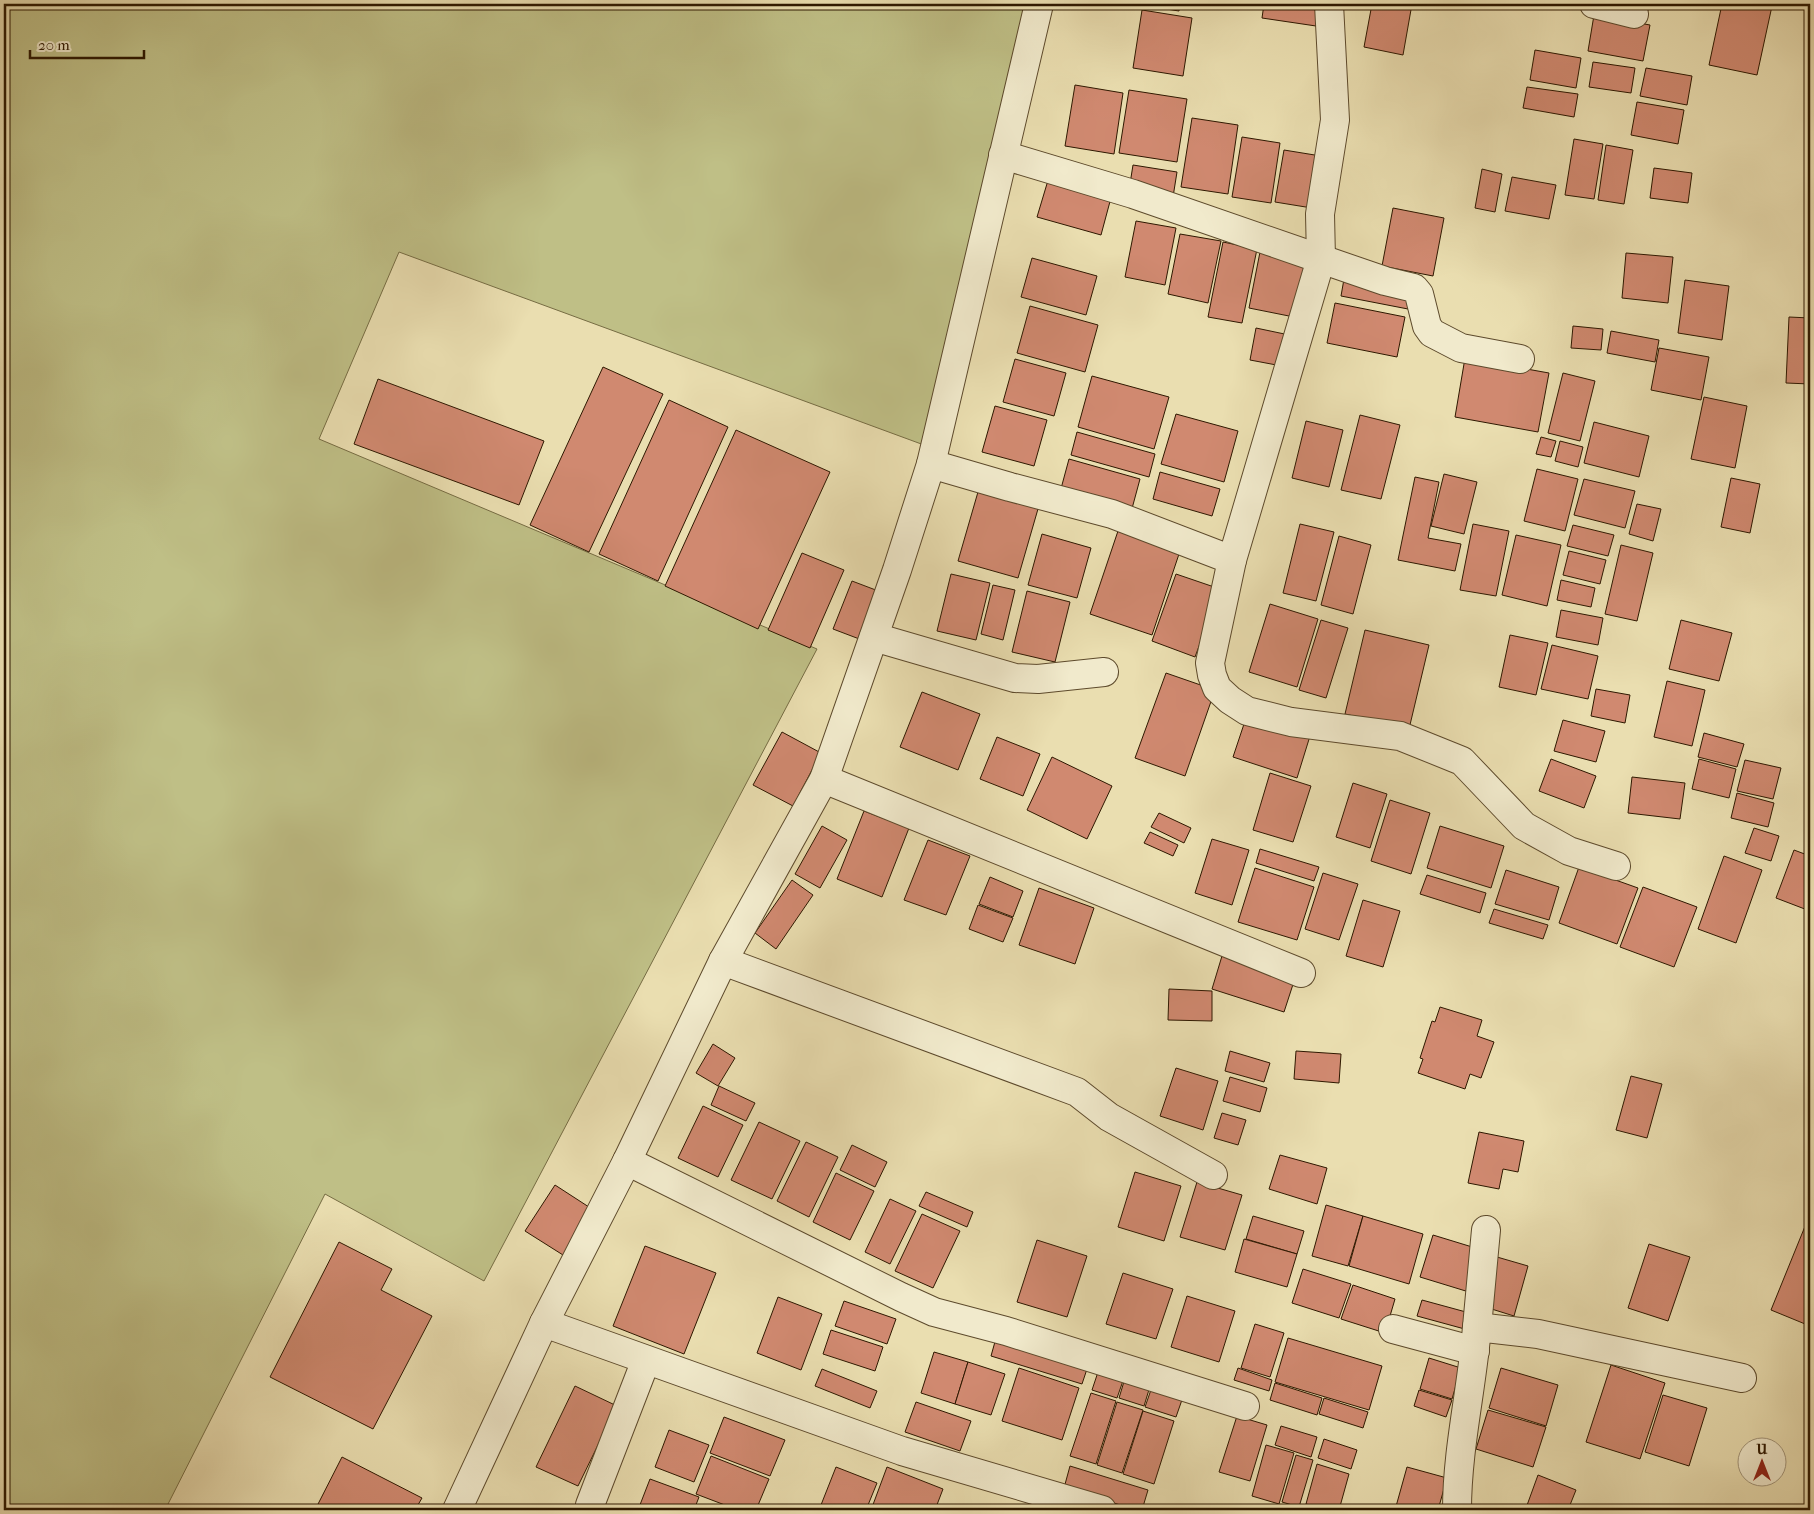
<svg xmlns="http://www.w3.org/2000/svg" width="1814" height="1514" font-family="'IM FELL French Canon',serif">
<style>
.green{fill:#bfbf86;stroke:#766c43}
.building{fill:#d08970;stroke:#2e1800}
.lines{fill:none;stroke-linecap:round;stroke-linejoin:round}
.minor-casing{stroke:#5d4a2c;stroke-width:30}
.minor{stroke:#f1eacc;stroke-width:28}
</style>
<rect width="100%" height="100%" fill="#eadeb0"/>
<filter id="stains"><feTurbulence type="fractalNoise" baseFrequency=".004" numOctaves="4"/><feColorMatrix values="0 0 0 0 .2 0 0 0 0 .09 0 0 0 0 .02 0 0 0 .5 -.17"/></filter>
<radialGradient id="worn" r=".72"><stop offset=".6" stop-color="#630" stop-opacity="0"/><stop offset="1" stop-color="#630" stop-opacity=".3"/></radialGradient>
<polygon class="green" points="4,4 1034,4 924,445 399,252 319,439 817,649 484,1281 325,1194 165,1510 4,1510"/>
<g class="building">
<polygon points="1134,4 1180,4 1179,11"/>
<polygon points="1264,4 1320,4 1316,26 1262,18"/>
<polygon points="1372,4 1412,4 1403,55 1364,47"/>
<polygon points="1722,4 1763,4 1772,6 1757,75 1709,65"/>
<polygon points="1142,10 1192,18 1183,76 1133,68"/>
<polygon points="1594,15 1650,25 1643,61 1588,51"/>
<polygon points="1535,50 1581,58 1576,88 1530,80"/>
<polygon points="1593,62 1635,68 1631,93 1589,87"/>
<polygon points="1646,68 1692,76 1687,105 1640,96"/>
<polygon points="1075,85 1123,93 1114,154 1065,146"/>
<polygon points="1527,87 1578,94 1574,117 1523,108"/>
<polygon points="1129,90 1187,99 1177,162 1119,153"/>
<polygon points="1637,102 1684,110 1678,144 1631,135"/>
<polygon points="1192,118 1238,125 1228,194 1181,187"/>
<polygon points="1242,137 1280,143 1271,203 1232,197"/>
<polygon points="1574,139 1603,144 1594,199 1565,195"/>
<polygon points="1606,145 1633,150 1624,204 1598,200"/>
<polygon points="1284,150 1327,157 1318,209 1275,202"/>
<polygon points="1133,165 1177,172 1173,197 1129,190"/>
<polygon points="1654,168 1692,173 1688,203 1650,198"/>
<polygon points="1482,169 1502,174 1495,212 1475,208"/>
<polygon points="1049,177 1112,194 1101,235 1037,217"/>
<polygon points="1512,177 1556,185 1549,219 1505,211"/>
<polygon points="1393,208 1444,218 1433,276 1382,266"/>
<polygon points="1136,221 1176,228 1165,285 1125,277"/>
<polygon points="1180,234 1221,241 1208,303 1168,294"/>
<polygon points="1223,242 1257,249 1242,323 1208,317"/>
<polygon points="1260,252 1311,262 1299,318 1249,308"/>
<polygon points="1626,253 1673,257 1668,303 1622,298"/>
<polygon points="1032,258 1097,276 1086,315 1021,297"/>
<polygon points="1344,279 1411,293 1408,309 1341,296"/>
<polygon points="1685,280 1729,286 1722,340 1678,333"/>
<polygon points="1335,303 1405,317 1397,357 1327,343"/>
<polygon points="1030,306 1098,325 1085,372 1017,353"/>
<polygon points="1789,317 1810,318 1810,384 1786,383"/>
<polygon points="1573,326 1603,329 1601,350 1571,348"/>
<polygon points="1256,328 1294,336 1287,367 1250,360"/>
<polygon points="1611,331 1659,340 1655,362 1607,353"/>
<polygon points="1659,348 1709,357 1701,400 1651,390"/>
<polygon points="1465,358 1549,373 1538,432 1455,417"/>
<polygon points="1015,359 1066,373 1054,416 1003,402"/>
<polygon points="603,367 663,394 589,552 530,525"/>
<polygon points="1563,373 1595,381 1580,441 1548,433"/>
<polygon points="1092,376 1169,397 1154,449 1078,427"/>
<polygon points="378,379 544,441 519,505 354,444"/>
<polygon points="1704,397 1747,406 1735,468 1691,459"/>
<polygon points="669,400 728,427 658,581 599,554"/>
<polygon points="995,406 1047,420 1034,466 982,452"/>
<polygon points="1176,414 1238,431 1224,482 1161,464"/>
<polygon points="1360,415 1400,425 1381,499 1341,490"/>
<polygon points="1306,421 1343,430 1329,487 1292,478"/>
<polygon points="1594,422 1649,436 1639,477 1584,463"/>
<polygon points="736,430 830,472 758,629 665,586"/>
<polygon points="1077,432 1155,454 1149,477 1071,455"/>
<polygon points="1541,437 1556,441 1551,457 1536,454"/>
<polygon points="1560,441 1583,447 1578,467 1555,461"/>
<polygon points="1069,459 1140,479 1130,516 1059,496"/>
<polygon points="1537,469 1578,479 1565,531 1524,521"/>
<polygon points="1160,472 1220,489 1212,516 1153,499"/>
<polygon points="1444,474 1477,482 1464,534 1431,526"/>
<polygon points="1415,477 1439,482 1428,538 1461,544 1455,571 1398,560"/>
<polygon points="1731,478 1760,484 1750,533 1721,527"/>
<polygon points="1584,479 1635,491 1625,528 1574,515"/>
<polygon points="980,485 1040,502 1018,578 958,561"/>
<polygon points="1637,504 1661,509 1653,541 1629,534"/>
<polygon points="1300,524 1334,532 1316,601 1283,593"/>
<polygon points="1473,524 1509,531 1496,596 1460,590"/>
<polygon points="1573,525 1614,535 1608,556 1567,546"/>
<polygon points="1119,528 1181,548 1152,635 1090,614"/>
<polygon points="1042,534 1091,548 1077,598 1028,585"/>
<polygon points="1516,535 1561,545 1547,606 1502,595"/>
<polygon points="1339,536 1371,545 1353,614 1321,605"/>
<polygon points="1621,545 1653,553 1637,621 1605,614"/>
<polygon points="1569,551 1606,560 1600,584 1563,575"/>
<polygon points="802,553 844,570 810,648 768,630"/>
<polygon points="951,574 990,583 976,640 937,631"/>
<polygon points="1176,574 1220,589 1195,657 1152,641"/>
<polygon points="1561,580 1595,588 1591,607 1557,600"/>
<polygon points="852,581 881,592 862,640 833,629"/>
<polygon points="993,585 1015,590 1003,640 981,634"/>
<polygon points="1027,591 1070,602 1055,662 1012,652"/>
<polygon points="1270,604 1318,619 1297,687 1249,672"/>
<polygon points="1561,610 1603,618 1598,645 1556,637"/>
<polygon points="1321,620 1348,628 1326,698 1299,690"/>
<polygon points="1681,620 1732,633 1719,681 1669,669"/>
<polygon points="1365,630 1429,645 1409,729 1345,714"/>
<polygon points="1510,635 1548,643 1536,695 1499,687"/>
<polygon points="1552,645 1598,656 1588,699 1541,689"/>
<polygon points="1166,673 1215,690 1185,776 1135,758"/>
<polygon points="1667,681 1705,690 1692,746 1654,737"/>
<polygon points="1596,689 1630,695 1625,723 1591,716"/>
<polygon points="922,692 980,714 958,770 900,747"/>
<polygon points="1247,715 1310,736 1297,778 1233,757"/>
<polygon points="1563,720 1605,731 1596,762 1554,751"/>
<polygon points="782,732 821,753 793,806 753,785"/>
<polygon points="1704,733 1744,744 1737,767 1698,757"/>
<polygon points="997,737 1040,754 1023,796 980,779"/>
<polygon points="1052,757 1112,786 1087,839 1027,810"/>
<polygon points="1551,759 1596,776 1584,808 1539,791"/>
<polygon points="1699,759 1736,769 1729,798 1692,789"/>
<polygon points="1745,760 1781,768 1773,799 1737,791"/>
<polygon points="1270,773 1311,786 1293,842 1253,830"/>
<polygon points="1632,777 1685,783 1680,819 1628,813"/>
<polygon points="1353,783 1387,794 1370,848 1336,837"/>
<polygon points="1737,793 1774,803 1768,827 1731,818"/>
<polygon points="1390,800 1430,813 1411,874 1371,861"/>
<polygon points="864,811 909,828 882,897 837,879"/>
<polygon points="1159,813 1191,828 1184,843 1151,827"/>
<polygon points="822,826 847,840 820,888 795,874"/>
<polygon points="1440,826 1504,846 1491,888 1427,868"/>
<polygon points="1754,828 1779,836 1771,861 1745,853"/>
<polygon points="1150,832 1178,845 1173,856 1144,843"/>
<polygon points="1212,839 1249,850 1232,905 1195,893"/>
<polygon points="928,840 970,856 946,915 904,900"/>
<polygon points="1260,849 1319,867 1314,881 1256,863"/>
<polygon points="1794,850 1810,856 1810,911 1776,898"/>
<polygon points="1724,856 1762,870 1736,943 1698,929"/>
<polygon points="1579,867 1638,888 1617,944 1559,923"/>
<polygon points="1255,868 1314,887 1297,940 1238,922"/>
<polygon points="1506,870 1559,887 1549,920 1495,904"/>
<polygon points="1323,873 1358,884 1339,940 1305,929"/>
<polygon points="1427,875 1486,893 1480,913 1420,894"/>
<polygon points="990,877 1023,891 1013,917 979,904"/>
<polygon points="792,880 813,895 776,949 755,933"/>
<polygon points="1643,887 1697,907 1674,967 1620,947"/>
<polygon points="1039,888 1094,908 1075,964 1019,945"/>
<polygon points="1363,900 1400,911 1383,967 1346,956"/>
<polygon points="978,905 1013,918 1003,942 969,929"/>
<polygon points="1494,909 1548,925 1543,939 1489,923"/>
<polygon points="1225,946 1298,969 1284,1012 1212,989"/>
<polygon points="1169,989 1212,991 1212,1021 1168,1020"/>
<polygon points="1440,1007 1482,1020 1477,1036 1494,1042 1481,1078 1470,1074 1465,1089 1418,1073 1423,1059 1420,1058 1432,1021 1435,1022"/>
<polygon points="713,1044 735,1058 718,1086 696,1073"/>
<polygon points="1230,1051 1270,1063 1264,1082 1225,1071"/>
<polygon points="1296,1051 1341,1054 1339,1083 1294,1079"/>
<polygon points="1176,1068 1218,1081 1203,1130 1160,1116"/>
<polygon points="1631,1076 1662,1084 1647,1138 1616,1130"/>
<polygon points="1230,1077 1267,1088 1260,1112 1223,1101"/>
<polygon points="719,1086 755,1103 746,1121 711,1105"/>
<polygon points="703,1106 743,1125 718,1177 678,1158"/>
<polygon points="1222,1113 1246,1120 1238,1145 1214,1138"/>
<polygon points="759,1122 800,1141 772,1199 731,1180"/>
<polygon points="1479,1132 1524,1141 1518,1172 1503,1169 1499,1189 1468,1183"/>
<polygon points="806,1142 838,1157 809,1217 777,1201"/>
<polygon points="852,1145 887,1162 875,1187 840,1170"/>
<polygon points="1280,1155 1327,1168 1317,1204 1269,1189"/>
<polygon points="1135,1172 1181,1186 1164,1241 1118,1227"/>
<polygon points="836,1173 874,1191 850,1240 813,1222"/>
<polygon points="1197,1182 1242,1195 1225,1250 1180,1237"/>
<polygon points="555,1185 592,1209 563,1255 525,1231"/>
<polygon points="926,1192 973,1212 967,1227 919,1206"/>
<polygon points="890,1199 916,1211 890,1264 865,1252"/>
<polygon points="1326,1205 1363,1216 1348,1266 1312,1256"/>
<polygon points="922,1214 960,1231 933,1288 895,1271"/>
<polygon points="1810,1214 1810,1326 1771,1310"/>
<polygon points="1253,1216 1304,1231 1297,1254 1246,1239"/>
<polygon points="1363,1216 1423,1234 1409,1284 1349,1266"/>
<polygon points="1433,1235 1482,1250 1469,1292 1420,1277"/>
<polygon points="1244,1239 1297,1254 1287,1287 1235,1272"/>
<polygon points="1037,1240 1087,1256 1067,1317 1017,1302"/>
<polygon points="339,1242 392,1269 381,1290 432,1316 373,1429 270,1377"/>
<polygon points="1649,1244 1690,1257 1668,1321 1628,1308"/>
<polygon points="645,1246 716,1273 684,1354 613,1326"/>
<polygon points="1497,1257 1528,1266 1514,1316 1482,1306"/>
<polygon points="1303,1269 1351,1284 1339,1318 1292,1303"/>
<polygon points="1123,1273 1173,1289 1156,1339 1106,1324"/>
<polygon points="1353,1285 1395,1299 1385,1333 1341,1319"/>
<polygon points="1187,1296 1235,1311 1219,1362 1171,1347"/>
<polygon points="778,1297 822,1314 801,1370 757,1353"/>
<polygon points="1422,1300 1477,1315 1472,1331 1417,1316"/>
<polygon points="844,1301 896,1319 887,1344 835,1326"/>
<polygon points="1255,1324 1284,1333 1270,1377 1241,1368"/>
<polygon points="831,1330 883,1347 875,1371 823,1354"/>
<polygon points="998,1331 1090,1360 1082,1384 991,1356"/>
<polygon points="1288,1338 1382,1366 1369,1410 1275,1382"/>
<polygon points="934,1352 968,1362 955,1404 921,1393"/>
<polygon points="1429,1358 1461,1368 1452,1399 1420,1389"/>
<polygon points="968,1362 1005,1374 991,1415 955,1404"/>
<polygon points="1611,1365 1665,1383 1640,1459 1586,1442"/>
<polygon points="1100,1366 1125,1375 1117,1398 1092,1390"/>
<polygon points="1019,1368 1079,1388 1062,1440 1002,1421"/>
<polygon points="1238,1368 1272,1380 1269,1391 1234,1380"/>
<polygon points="1501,1368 1558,1385 1546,1426 1489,1408"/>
<polygon points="822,1369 877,1391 870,1408 815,1386"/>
<polygon points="1126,1375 1151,1383 1144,1406 1119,1398"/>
<polygon points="1275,1383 1322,1398 1317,1415 1270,1400"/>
<polygon points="1153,1384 1184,1394 1176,1417 1145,1407"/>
<polygon points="575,1386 617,1406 578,1486 536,1467"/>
<polygon points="1419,1390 1452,1400 1446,1417 1414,1406"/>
<polygon points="1091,1393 1116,1401 1096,1464 1070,1456"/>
<polygon points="1663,1395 1707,1408 1689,1466 1645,1452"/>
<polygon points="1324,1398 1368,1412 1363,1428 1319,1414"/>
<polygon points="916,1402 971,1421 960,1451 905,1432"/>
<polygon points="1117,1402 1143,1410 1122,1473 1097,1465"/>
<polygon points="1488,1410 1546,1427 1533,1467 1476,1449"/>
<polygon points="1143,1411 1174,1421 1154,1484 1123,1474"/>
<polygon points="1237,1416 1267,1425 1250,1481 1219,1472"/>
<polygon points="724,1417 785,1440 770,1476 710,1453"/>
<polygon points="1281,1426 1317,1437 1311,1457 1275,1445"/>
<polygon points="669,1430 709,1445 694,1482 655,1467"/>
<polygon points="1324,1439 1357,1450 1351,1469 1318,1458"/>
<polygon points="1266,1445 1294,1453 1279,1504 1252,1496"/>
<polygon points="1296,1455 1313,1460 1299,1507 1282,1502"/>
<polygon points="711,1456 769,1479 756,1510 738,1510 696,1494"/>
<polygon points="342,1457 422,1498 415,1510 315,1510"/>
<polygon points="1317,1464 1349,1474 1339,1510 1329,1510 1306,1504"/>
<polygon points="1070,1466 1148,1490 1142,1510 1137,1510 1064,1488"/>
<polygon points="836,1467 877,1483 866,1510 819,1510"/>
<polygon points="887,1467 943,1489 935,1510 871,1510"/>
<polygon points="1407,1467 1447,1478 1438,1510 1395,1510"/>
<polygon points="1538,1475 1576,1490 1568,1510 1532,1510 1526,1508"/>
<polygon points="650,1479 699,1497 694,1510 638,1510"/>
</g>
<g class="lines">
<defs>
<g id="minor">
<polyline points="1594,4 1634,14"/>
<polyline points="1003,155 1133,194 1321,259 1385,281 1414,288 1419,294 1427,326 1432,333 1461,348 1520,359"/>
<polyline points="931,464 1010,487 1112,514 1232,560 1210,663 1212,675 1217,688 1230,700 1247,711 1291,722 1400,736 1462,761 1524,826 1569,851 1616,866"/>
<polyline points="1232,560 1321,259 1320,214 1335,120 1329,4"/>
<polyline points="874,637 1015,678 1038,679 1104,672"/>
<polyline points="824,779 1301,973"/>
<polyline points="723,961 1077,1092 1109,1117 1213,1175"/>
<polyline points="627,1161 901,1297 934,1312 1006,1331 1245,1406"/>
<polyline points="544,1323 902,1451 1102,1510"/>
<polyline points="1477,1327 1486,1230"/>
<polyline points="1393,1329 1475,1351"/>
<polyline points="590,1505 646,1360"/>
<polyline points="457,1510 544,1323 627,1161 723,961 824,779 897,570 931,464 1039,4"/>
<path d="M 1457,1510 C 1457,1449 1472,1388 1477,1327 L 1538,1334 L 1742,1378"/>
</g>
</defs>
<use href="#minor" class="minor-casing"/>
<use href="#minor" class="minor"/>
</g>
<rect width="1814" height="1514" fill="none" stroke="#eadeb0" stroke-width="20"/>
<rect x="5" y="5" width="1804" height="1504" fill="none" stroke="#2e1800" stroke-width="2.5"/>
<rect x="10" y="10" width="1794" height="1494" fill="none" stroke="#2e1800"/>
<g transform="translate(1762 1462)"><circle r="24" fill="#f1eacc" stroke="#a3967a"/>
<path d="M0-4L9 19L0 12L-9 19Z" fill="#8f2418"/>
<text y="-8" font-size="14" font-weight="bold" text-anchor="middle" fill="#2e1800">U</text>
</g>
<path d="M30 50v8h114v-8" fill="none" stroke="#2e1800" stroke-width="2.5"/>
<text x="38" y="50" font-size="15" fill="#2e1800" stroke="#f1eacc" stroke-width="4" paint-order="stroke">20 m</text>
<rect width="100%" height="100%" filter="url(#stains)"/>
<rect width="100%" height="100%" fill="url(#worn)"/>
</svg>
